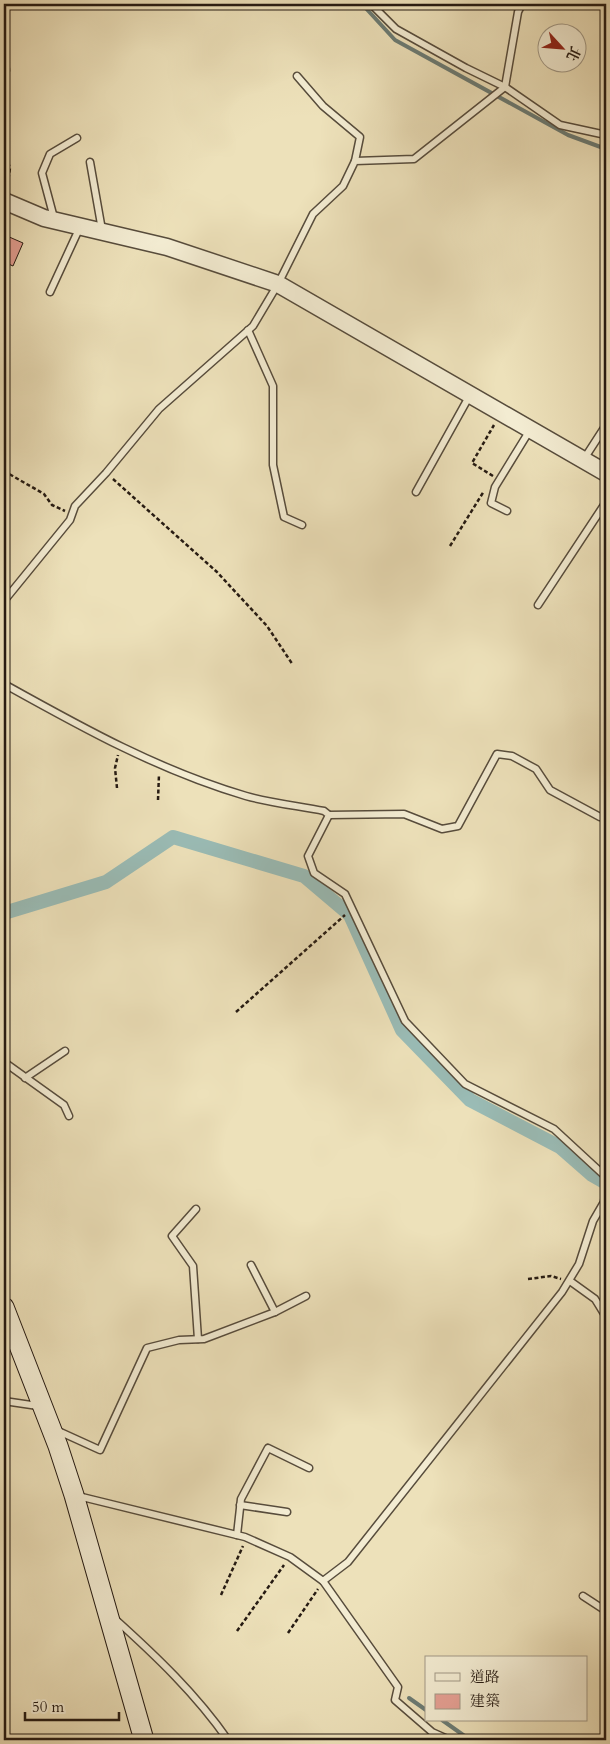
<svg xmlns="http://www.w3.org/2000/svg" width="610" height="1744" font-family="Cardo,'Noto Serif TC',serif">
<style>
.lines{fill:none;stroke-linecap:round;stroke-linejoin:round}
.stream{stroke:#6b7b74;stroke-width:4}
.canal{stroke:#9abcb6;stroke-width:14}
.building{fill:#e5a094;stroke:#251a12}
.service-casing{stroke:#574c3c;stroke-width:9}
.tertiary-casing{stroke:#574c3c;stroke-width:19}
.secondary-casing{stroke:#251a12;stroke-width:21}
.path{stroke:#251a12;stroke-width:2.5;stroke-dasharray:4 2.5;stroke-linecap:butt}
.service{stroke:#f3ecd2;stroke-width:6}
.tertiary{stroke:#f3ecd2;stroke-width:16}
.secondary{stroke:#f3ecd2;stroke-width:19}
</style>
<rect width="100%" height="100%" fill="#ede1ba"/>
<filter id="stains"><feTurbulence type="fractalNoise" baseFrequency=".004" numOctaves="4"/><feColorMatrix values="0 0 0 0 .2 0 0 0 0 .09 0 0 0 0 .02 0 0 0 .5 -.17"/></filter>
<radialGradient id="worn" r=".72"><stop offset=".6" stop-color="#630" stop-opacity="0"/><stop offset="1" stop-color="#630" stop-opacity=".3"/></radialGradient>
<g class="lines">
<g class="stream">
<polyline points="362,4 395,40 568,135 606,149"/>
<polyline points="4,9 20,4"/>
<polyline points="409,1698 426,1710"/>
<polyline points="442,1720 466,1737 498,1740"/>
</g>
<polyline class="canal" points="4,913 106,882 173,837 304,876 350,915 402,1030 470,1100 560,1147 592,1175 606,1183"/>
</g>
<polygon class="building" points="7,236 23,243 13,266 4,262 4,243"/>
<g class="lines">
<defs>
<g id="service">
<polyline points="371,4 396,29 466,68 505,87 560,125 606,135"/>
<polyline points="297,76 323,106 360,137 355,161"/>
<polyline points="90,162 102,230"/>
<polyline points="54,218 42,173 50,154 77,138"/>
<polyline points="50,292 80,227"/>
<polyline points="248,330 273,386 273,465 284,517 302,525"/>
<polyline points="584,459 606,425"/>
<polyline points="416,492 470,395"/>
<polyline points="507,511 491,503 495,487 530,430"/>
<polyline points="4,601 70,520 75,506 106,473 159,409 253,326 278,284 313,214 343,186 355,161 414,159 505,87 518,12 522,4"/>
<polyline points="538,605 606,502"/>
<path d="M 4,684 C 83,728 158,770 246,796 C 271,803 299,806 324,811 L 329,815 L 308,856 L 314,873 L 345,894 L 405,1021 L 465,1084 L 554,1129 L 606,1177"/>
<polyline points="329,815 404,814 442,829 458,826 497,754 512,756 536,769 550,790 600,817 606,818"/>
<polyline points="4,1062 64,1105 69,1116"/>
<polyline points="25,1078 65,1051"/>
<polyline points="196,1209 172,1236 193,1266 198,1339"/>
<polyline points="251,1265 275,1312"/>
<polyline points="570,1281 595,1299 606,1317"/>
<polyline points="4,1401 38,1406"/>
<polyline points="56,1430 100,1450 147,1348 179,1340 204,1339 275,1312 306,1296"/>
<polyline points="78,1496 245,1537 290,1557 323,1581 348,1562 562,1292 579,1264 593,1221 604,1202 606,1189"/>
<polyline points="240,1505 287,1512"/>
<polyline points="237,1535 241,1499 268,1448 309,1468"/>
<polyline points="323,1581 398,1687 395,1700 432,1732 450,1740"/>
<polyline points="583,1596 606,1611"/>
<path d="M 115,1619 C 156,1656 196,1694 228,1740"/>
</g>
<polyline id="tertiary" points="4,201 44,218 167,247 278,284 606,473"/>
<polyline id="secondary" points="4,1307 58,1446 74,1495 144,1740"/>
</defs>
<use href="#service" class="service-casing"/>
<use href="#tertiary" class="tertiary-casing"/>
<use href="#secondary" class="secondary-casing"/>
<g class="path">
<polyline points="4,84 9,71 8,49"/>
<polyline points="4,150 10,168 7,189"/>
<polyline points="4,471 44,494 52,505 65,511"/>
<polyline points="493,476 472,463 494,425"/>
<polyline points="113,479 217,572 267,626 293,665"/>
<polyline points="450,546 484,491"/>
<polyline points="117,788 115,768 118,755"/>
<polyline points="158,800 159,774"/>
<polyline points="236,1012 345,915"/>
<polyline points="528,1279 551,1276 561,1279"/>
<polyline points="221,1595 243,1546"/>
<polyline points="237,1631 284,1565"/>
<polyline points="288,1633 318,1589"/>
</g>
<use href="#service" class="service"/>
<use href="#tertiary" class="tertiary"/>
<use href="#secondary" class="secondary"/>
</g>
<rect width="610" height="1744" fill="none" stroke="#ede1ba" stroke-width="20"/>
<rect x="5" y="5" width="600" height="1734" fill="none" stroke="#251a12" stroke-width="2.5"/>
<rect x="10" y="10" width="590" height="1724" fill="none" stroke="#251a12"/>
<rect x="425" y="1656" width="162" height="65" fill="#f3ecd2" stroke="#a19885"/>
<rect x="435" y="1673" width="25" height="8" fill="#f3ecd2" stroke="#a19885"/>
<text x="470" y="1682" font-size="15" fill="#251a12">道路</text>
<rect x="435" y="1694" width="25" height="15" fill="#e5a094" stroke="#a19885"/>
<text x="470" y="1706" font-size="15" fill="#251a12">建築</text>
<g transform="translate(562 48) rotate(116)"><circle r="24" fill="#f3ecd2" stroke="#a19885"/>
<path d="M0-4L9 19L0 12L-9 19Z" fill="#8f2418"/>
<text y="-8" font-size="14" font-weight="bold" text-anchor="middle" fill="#251a12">北</text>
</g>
<path d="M25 1712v8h94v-8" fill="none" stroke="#251a12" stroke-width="2.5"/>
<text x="32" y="1712" font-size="15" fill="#251a12" stroke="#f3ecd2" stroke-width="4" paint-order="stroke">50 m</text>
<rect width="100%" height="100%" filter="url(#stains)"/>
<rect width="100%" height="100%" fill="url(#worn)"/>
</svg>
